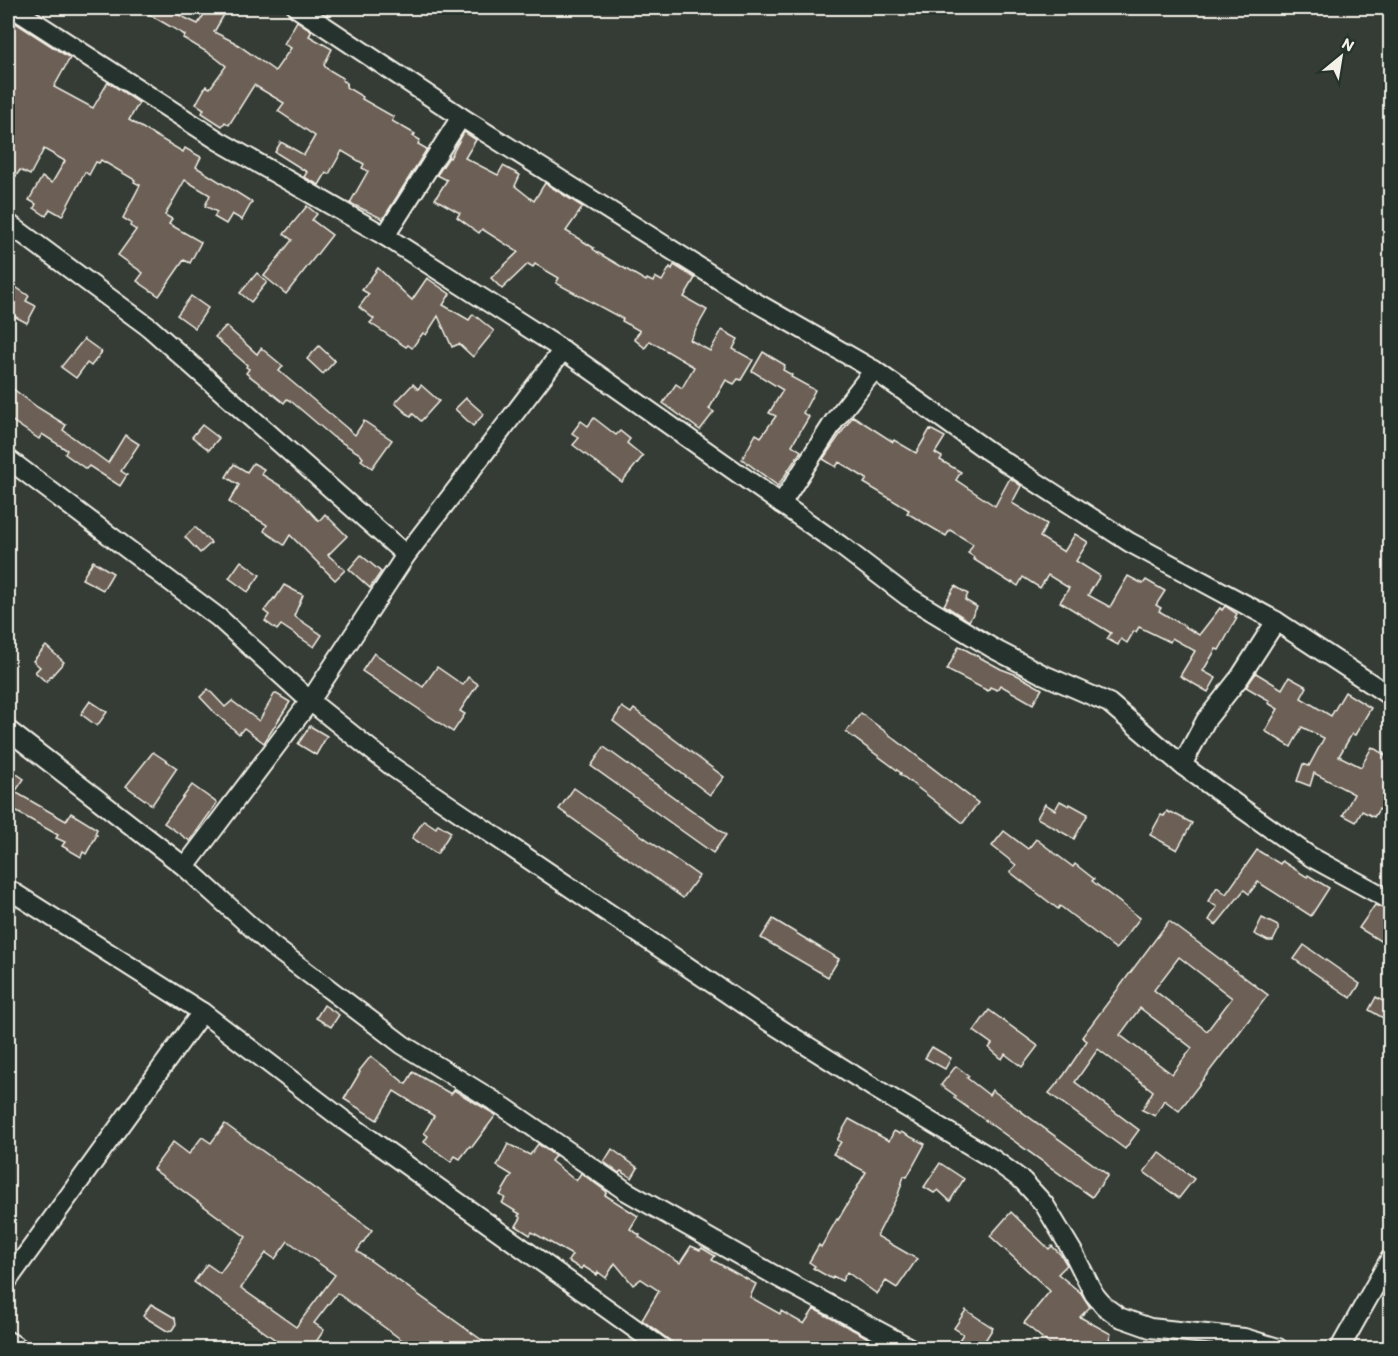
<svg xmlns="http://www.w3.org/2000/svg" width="1398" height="1356" font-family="Itim,sans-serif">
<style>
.building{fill:#6c6157;stroke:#f4f1e8;stroke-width:1.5;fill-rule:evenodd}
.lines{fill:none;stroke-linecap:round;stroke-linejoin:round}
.minor-casing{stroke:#f4f1e8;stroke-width:22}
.minor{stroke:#26332d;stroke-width:18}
</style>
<rect width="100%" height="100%" fill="#343c35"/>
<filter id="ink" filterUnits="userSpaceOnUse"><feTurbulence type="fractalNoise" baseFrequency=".0167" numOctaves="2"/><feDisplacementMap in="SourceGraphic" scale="12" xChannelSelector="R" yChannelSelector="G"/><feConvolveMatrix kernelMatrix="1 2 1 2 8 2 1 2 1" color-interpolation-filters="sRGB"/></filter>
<g filter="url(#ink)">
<g class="building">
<polygon points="138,8 164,8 198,24 208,8 216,8 225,13 214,32 234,42 275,71 291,48 284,44 297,21 312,31 309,36 332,49 324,65 326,68 343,78 342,80 347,83 346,87 363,97 362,99 394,117 392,121 415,134 413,136 420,140 418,144 427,149 383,219 350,203 368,171 362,168 364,164 342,151 329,174 326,173 319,185 304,177 307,172 275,152 281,142 304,155 315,136 278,111 284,103 254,85 229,125 225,122 222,126 202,113 204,109 196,104 206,86 210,88 226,66 212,55 183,38 185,35"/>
<polygon points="8,18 70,58 54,87 93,108 108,82 139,103 129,120 183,152 185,148 201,157 196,167 252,202 242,220 232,214 226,224 214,217 217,212 205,206 210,195 185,180 165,215 172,219 169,224 201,242 190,263 184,260 159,296 137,281 143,273 118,255 136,230 130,226 131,223 123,218 140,185 134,182 135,180 101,160 99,163 96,162 89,175 85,172 62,216 50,209 46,216 34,208 36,204 29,200 42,177 52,183 65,161 44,149 30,175 20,170 16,176 8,169"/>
<polygon points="464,132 476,140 465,158 498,175 503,166 520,175 515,186 534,201 545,183 583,207 566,231 594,248 593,249 600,254 646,281 647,279 653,282 655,277 662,281 670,267 672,269 674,265 695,278 684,297 707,310 690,340 710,351 722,330 738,339 733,349 753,360 741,380 738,379 734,384 726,380 709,409 714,412 700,430 663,403 676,384 682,388 694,367 650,341 645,348 634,339 640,331 622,321 623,319 556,283 559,278 535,264 533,267 528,264 502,289 491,278 518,252 482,229 479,233 457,217 460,213 435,199 447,180 437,175 449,157 450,158"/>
<polygon points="307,206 317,214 312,220 332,235 286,294 264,276 292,240 284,234"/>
<polygon points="378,268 412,300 427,278 450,294 443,305 469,320 473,314 494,331 473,357 459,344 452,347 438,316 426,335 423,333 412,348 408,345 406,347 370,323 374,319 359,307 369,294 362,290"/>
<polygon points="257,273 267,282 251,302 240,293"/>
<polygon points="8,282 29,296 26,301 36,306 27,323 8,313"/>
<polygon points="191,296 208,308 195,328 177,315"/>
<polygon points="226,326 257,354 261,348 283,366 279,371 355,435 364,421 392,440 372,468 361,460 363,458 360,454 333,437 292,402 287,399 284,403 246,373 249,369 246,367 247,365 215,337"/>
<polygon points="84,339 102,352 91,366 87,363 76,378 61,367"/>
<polygon points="319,346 335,361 323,374 307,359"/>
<polygon points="763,352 785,365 783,370 792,375 791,377 815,390 803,413 809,417 792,445 801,451 778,486 742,459 756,434 761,437 776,416 769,413 783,390 752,371"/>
<polygon points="413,384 418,389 421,385 439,401 421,421 413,414 411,417 395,403"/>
<polygon points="8,385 37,407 66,425 63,430 108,463 125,435 139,444 121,471 127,475 120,486 89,466 86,469 65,454 67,450 42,434 39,439 8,418"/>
<polygon points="466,398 484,414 473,426 455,409"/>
<polygon points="853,416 893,442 894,440 916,453 930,429 945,437 935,453 942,457 940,460 961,472 956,480 995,506 1010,478 1021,486 1012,503 1047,524 1040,537 1064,552 1075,534 1088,542 1076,561 1100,576 1088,595 1110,607 1128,576 1143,584 1146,580 1165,591 1156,605 1161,608 1159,611 1199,635 1220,608 1222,610 1225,606 1237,614 1235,617 1237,618 1219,650 1216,649 1203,671 1216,678 1208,692 1180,676 1195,651 1172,638 1170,642 1139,627 1136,632 1134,631 1127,643 1121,639 1118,645 1107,639 1111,633 1060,602 1069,588 1048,575 1040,588 1023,577 1018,586 1012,582 1011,583 973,559 974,557 968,553 973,544 950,530 946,536 907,513 909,510 864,483 867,479 839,462 836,467 823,459"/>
<polygon points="594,418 616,435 620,431 630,439 627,443 643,456 622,482 573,445 579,438 572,433 581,421 588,426"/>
<polygon points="202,425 219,438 209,450 192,437"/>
<polygon points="253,463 264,469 261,474 294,494 319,521 325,514 347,536 328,555 345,570 335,580 290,535 284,545 264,531 267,525 229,502 239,485 226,477 234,464 247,472"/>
<polygon points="195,527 211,543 200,553 185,537"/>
<polygon points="361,555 381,572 370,588 349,569"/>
<polygon points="93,561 113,573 103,590 82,579"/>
<polygon points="241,561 260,575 248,592 229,578"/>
<polygon points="284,585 303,595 294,616 322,635 314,647 281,625 277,630 265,621 269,615 264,611 274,598 275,599"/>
<polygon points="955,586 968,594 965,600 977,607 969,621 944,605"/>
<polygon points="46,646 64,662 46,682 35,672 40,667 33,661"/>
<polygon points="959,646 1001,669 1017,675 1042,689 1033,704 1000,685 997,690 990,687 988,691 947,670"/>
<polygon points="374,653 423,687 437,667 463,685 468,677 478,684 460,711 465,714 453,732 362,671"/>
<polygon points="1256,673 1282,689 1289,677 1307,687 1301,698 1331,716 1345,692 1371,708 1355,735 1352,734 1339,756 1361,767 1372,747 1390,758 1390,816 1379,809 1374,817 1362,811 1356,822 1343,815 1354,794 1314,773 1310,786 1297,781 1303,764 1309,766 1324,738 1302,727 1291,747 1265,731 1278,709 1268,703 1270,701 1246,687"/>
<polygon points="208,689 225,707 232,701 259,721 275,693 290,702 264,743 244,728 239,734 216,714 200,697"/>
<polygon points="90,701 107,712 97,726 81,714"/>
<polygon points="622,707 631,713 634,709 724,777 710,795 613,721"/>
<polygon points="861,713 978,803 963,823 900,774 901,773 846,732"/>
<polygon points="310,726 327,736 316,755 298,744"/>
<polygon points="604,747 726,835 713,853 591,766"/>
<polygon points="153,752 177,768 152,805 126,786"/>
<polygon points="8,768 24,779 15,792 66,821 71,813 97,829 95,834 97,835 86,854 83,852 81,857 62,846 65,842 56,838 58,835 8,807"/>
<polygon points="192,785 217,803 190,841 164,823"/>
<polygon points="574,788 699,876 683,898 559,809"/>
<polygon points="1060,801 1069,806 1070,804 1088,814 1074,839 1037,818 1045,804 1055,810"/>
<polygon points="1167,811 1170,813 1171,812 1192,823 1177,850 1150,835 1161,815 1164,816"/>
<polygon points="424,820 436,828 438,824 451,832 437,854 412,838"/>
<polygon points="1004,831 1028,849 1036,839 1073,867 1075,864 1094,879 1092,881 1140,918 1116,949 1060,906 1058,909 1010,872 1016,865 992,846"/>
<polygon points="1257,850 1280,864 1282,861 1307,877 1308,875 1329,888 1311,916 1258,882 1249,894 1244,890 1216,925 1209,920 1217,907 1208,901 1217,887 1226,894"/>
<polygon points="1375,905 1390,911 1390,947 1359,928"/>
<polygon points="1262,918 1278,926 1278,931 1273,941 1268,941 1254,934"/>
<polygon points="773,919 839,959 828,977 761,938"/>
<path d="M 1169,921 L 1268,995 L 1179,1111 L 1164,1100 L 1155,1116 L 1142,1110 L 1153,1091 L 1098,1049 L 1075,1082 L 1139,1130 L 1125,1149 L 1049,1093 L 1064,1075 L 1087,1041 L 1082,1037 ZM 1179,957 L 1232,998 L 1207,1031 L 1154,990 ZM 1140,1008 L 1192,1048 L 1172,1074 L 1120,1035 Z"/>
<polygon points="1304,945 1360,984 1351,998 1294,959"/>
<polygon points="1376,997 1390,1005 1390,1022 1369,1010"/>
<polygon points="324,1005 339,1015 331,1027 316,1018"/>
<polygon points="989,1010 1038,1046 1022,1067 1005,1054 1002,1059 989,1048 992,1044 974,1031"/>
<polygon points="932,1047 951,1058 945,1069 925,1058"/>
<polygon points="371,1056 406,1084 413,1072 451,1094 454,1090 496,1115 472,1147 470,1146 460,1159 455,1156 451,1162 424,1142 428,1136 424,1133 434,1116 394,1091 377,1120 344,1099 360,1072 359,1071"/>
<polygon points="956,1066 969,1076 967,1078 989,1095 992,1090 1108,1175 1092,1197 954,1098 956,1096 941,1085"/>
<polygon points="849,1119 889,1141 894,1131 900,1134 901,1132 925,1144 907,1177 904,1176 898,1195 877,1236 917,1259 897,1288 886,1281 877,1294 847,1272 842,1281 833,1276 832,1279 813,1268 815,1266 809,1262 819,1245 821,1247 837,1219 838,1220 866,1172 833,1154 841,1142 837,1140"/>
<path d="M 225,1124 L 372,1230 L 357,1251 L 493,1348 L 413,1348 L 337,1293 L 314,1323 L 324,1330 L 312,1348 L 287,1348 L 194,1282 L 207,1264 L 220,1273 L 246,1237 L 153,1169 L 173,1142 L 189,1154 L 202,1137 L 211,1143 ZM 288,1241 L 335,1275 L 296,1327 L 241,1288 L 266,1253 L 275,1259 Z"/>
<polygon points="508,1144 530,1155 538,1144 555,1156 551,1161 576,1181 581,1173 607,1192 605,1195 638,1216 630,1229 640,1235 639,1237 680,1263 691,1246 700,1250 702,1248 715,1256 712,1260 756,1284 750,1297 780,1314 781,1311 804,1324 814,1309 887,1348 702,1348 692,1342 687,1348 680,1348 642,1320 659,1291 641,1279 633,1285 615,1263 606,1278 598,1272 597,1275 583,1266 581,1269 568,1261 572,1255 532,1232 530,1235 516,1226 521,1218 518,1216 520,1214 502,1203 505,1198 500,1195 512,1175 497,1166"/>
<polygon points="612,1149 638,1168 632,1178 621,1171 619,1173 604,1162"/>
<polygon points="1159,1152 1194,1179 1179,1198 1144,1172"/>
<polygon points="940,1163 964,1179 950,1201 938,1190 934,1193 924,1187"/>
<polygon points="1011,1212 1049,1249 1052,1246 1061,1255 1067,1265 1058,1274 1081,1293 1090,1307 1080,1317 1111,1334 1109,1339 1126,1348 1054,1348 1024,1323 1050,1291 990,1236"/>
<polygon points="151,1304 175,1318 176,1324 172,1330 167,1331 143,1316"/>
<polygon points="966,1310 993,1328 981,1347 974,1342 970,1348 959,1340 963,1334 954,1328"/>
</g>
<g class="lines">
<defs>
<g id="minor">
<polyline points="13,8 219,141 385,236 563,350 844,548 907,596 994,649 1042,674 1109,703 1182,765 1240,807 1311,857 1390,900"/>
<polyline points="297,8 461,117 748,298 874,370 988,451 1129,542 1276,621 1390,696"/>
<polyline points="8,223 150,328 406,555"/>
<polyline points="385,236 461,117"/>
<polyline points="8,459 219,618 310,701 394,768 771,1023 871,1086 993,1159 1023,1181 1044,1204 1074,1254 1094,1294 1104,1306 1119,1317 1150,1328 1244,1338 1278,1348"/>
<polyline points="781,504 835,420 874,370"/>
<polyline points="8,730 185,867 271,945 403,1045 504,1107 626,1191 774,1275 910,1348"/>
<polyline points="1182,765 1206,720 1240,677 1276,621"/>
<polyline points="185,867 310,701 406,555 563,350"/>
<polyline points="8,889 202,1012 342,1119 662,1348"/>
<polyline points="8,1280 202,1012"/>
<polyline points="8,1341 19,1348"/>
<polyline points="1340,1348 1390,1259"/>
</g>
</defs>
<use href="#minor" class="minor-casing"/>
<use href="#minor" class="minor"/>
</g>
</g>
<rect width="1398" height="1356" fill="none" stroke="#26332d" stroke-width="30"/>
<rect x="15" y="15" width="1368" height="1326" fill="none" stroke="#f4f1e8" stroke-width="2" filter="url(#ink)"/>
<g transform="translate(1341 57) rotate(30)" stroke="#26332d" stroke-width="4.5" paint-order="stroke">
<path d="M0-4.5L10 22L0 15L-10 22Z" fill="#f4f1e8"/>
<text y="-9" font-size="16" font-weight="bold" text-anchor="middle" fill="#f4f1e8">N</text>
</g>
</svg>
